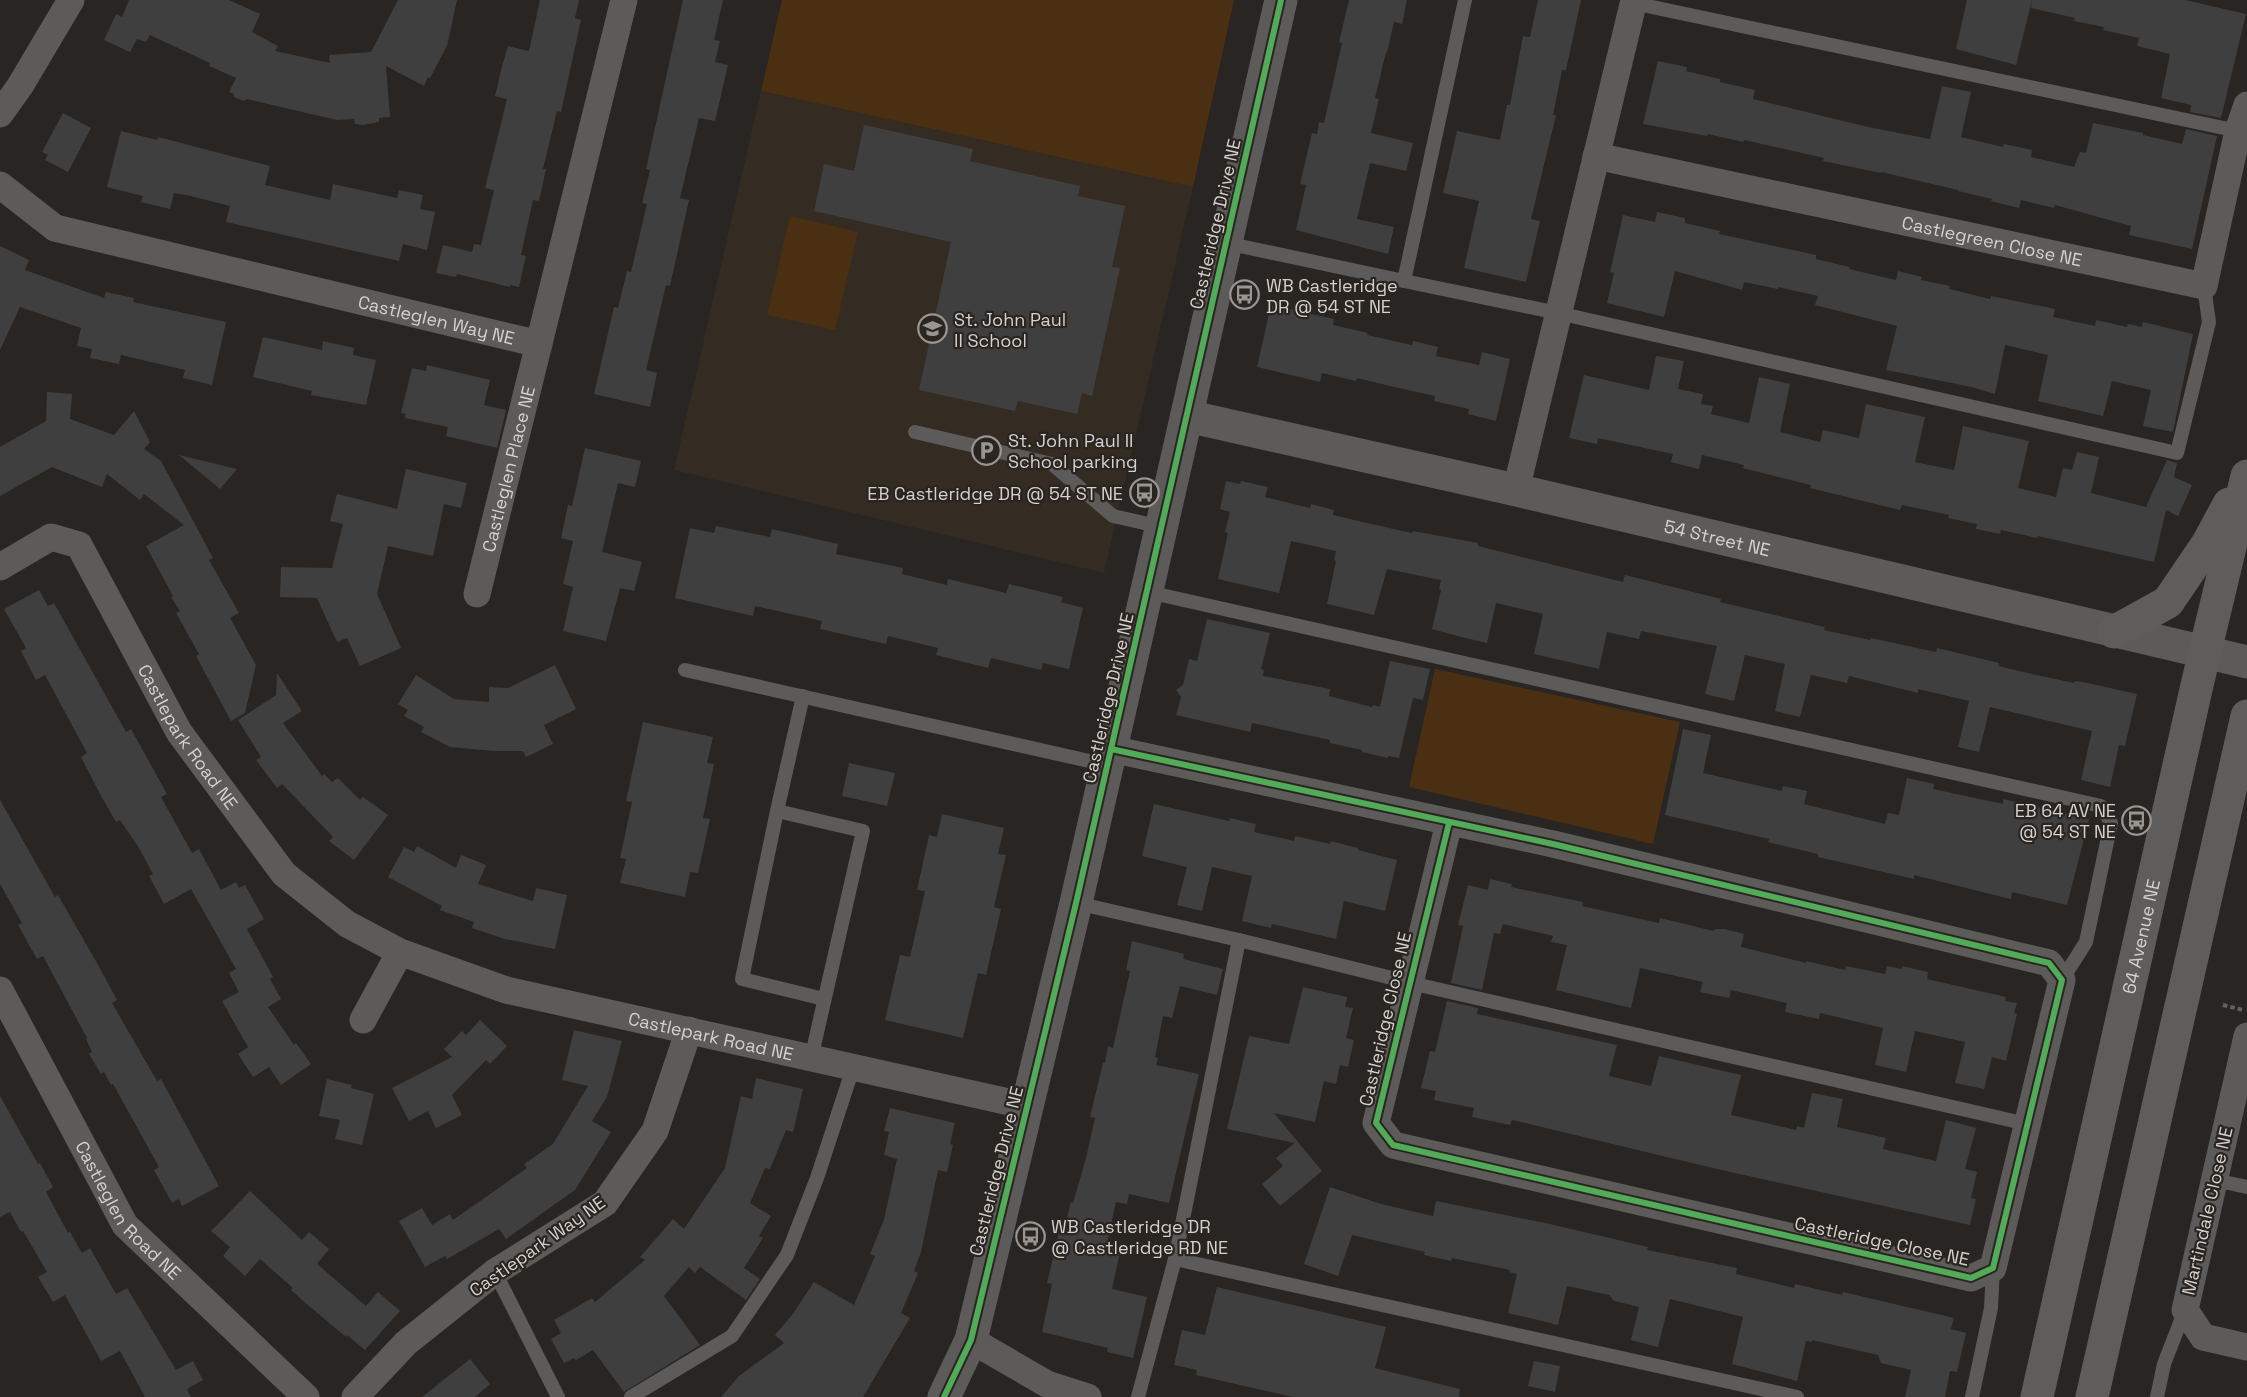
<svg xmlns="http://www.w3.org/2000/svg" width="2247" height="1397" font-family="'Space Grotesk',sans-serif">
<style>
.built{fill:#342b23}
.green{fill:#4a2f12}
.building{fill:#403f3f}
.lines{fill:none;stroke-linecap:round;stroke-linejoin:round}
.path{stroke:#636261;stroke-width:4;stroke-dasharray:4.5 3;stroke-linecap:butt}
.service{stroke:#5c5b59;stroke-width:14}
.minor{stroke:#5c5b59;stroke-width:27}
.tertiary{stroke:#5c5b59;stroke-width:33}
.secondary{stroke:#5e5d5c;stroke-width:33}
.cycleway-casing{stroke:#2a2520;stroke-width:10}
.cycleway{stroke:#51ab58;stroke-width:6}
.labels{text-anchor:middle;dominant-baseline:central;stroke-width:4.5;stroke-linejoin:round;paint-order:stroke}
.street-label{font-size:18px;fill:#d5d1ce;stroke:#2a2520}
.poi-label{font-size:18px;fill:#d5d1ce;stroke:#2a2520;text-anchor:start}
</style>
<rect width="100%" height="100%" fill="#282522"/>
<polygon class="built" points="761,91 1193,187 1104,573 674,470"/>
<g class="green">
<polygon points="782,0 1234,0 1193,187 761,91"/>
<polygon points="790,216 858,232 835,330 767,315"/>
<polygon points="1435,669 1680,722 1653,844 1409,787"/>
</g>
<g class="building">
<polygon points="129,0 229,0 260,14 252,32 278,46 275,51 330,63 329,55 371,52 398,0 457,0 447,46 430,78 428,77 424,86 386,66 390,117 379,118 379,122 363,125 355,124 354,119 337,120 247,99 244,101 234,97 234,94 229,92 236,78 209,66 210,63 150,35 146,42 137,39 130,52 104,40 116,14 122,17"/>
<polygon points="540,0 579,0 575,18 581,20 561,112 557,111 543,169 546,169 539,201 533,200 521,255 526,256 519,287 510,285 510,287 457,274 456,277 436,273 443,245 472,252 474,244 481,245 494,190 485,188 507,99 495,96 502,66 508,46 529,51"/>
<polygon points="683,0 723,0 714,40 720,41 715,62 728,65 715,121 699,118 680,198 689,200 670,286 666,285 646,370 657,373 650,407 594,394 614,307 618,308 627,271 631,272 647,204 642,203 650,170 646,169"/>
<polygon points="1349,0 1407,0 1402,24 1394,22 1387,53 1386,52 1375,98 1379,99 1371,133 1413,143 1406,171 1370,163 1357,219 1394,227 1388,254 1296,230 1306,185 1300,184 1312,133 1317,134 1319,122 1324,123 1342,43 1339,42"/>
<polygon points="1538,0 1581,0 1566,70 1562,70 1553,115 1556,115 1531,219 1540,221 1526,282 1464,268 1479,201 1443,193 1457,131 1500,140 1507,105 1510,105 1523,36 1530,37"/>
<polygon points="1967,0 2032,0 2016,65 1956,49"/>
<polygon points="2032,0 2185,0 2246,14 2221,118 2190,112 2191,105 2161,98 2170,54 2137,46 2139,38 2103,30 2104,27 2074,21 2075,18 2031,8"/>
<polygon points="1658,61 1687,67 1686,71 1720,79 1720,82 1755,90 1753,99 1868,127 1930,139 1942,86 1971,92 1961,137 2003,147 2004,144 2032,150 2031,157 2074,167 2080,152 2086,153 2093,123 2143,133 2143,135 2182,144 2186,129 2217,136 2192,249 2129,235 2131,226 2055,205 2054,208 2021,200 2019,208 1991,201 1992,199 1958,191 1958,190 1881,172 1881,173 1823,161 1824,158 1789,150 1744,140 1743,142 1708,134 1707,136 1643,124"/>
<polygon points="63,113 91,128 68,172 45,160 48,155 42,152"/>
<polygon points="864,125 973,149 970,161 1080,186 1078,196 1125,206 1112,267 1120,268 1092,396 1082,393 1077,414 1018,401 1015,411 919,390 951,242 814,211 824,164 854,171"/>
<polygon points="121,131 157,140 158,137 270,166 265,185 330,200 333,184 397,198 399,190 423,195 420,209 435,212 427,250 403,244 399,261 226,222 230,206 191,196 174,193 170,209 141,202 143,196 107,187"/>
<polygon points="1657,212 1685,218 1685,223 1720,231 1719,234 1816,255 1816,259 1850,267 1849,269 1896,280 1898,271 1922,277 1921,280 1950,286 1949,289 1990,299 1991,296 2055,309 2053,317 2095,326 2096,320 2127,327 2128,324 2142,327 2143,322 2193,334 2173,432 2143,426 2151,390 2112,381 2103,416 2038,401 2048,355 2005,345 1995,394 1972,387 1886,370 1897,326 1815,305 1818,296 1778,287 1778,289 1744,282 1742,290 1675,271 1664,317 1607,303 1614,273 1610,272 1623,215 1655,222"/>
<polygon points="0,246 29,260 25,270 104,298 106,292 134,298 133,302 226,322 212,385 183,378 185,370 121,355 119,364 90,358 92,349 77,346 81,328 20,307 0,350"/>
<polygon points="1271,305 1334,319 1333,325 1368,333 1367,335 1412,345 1413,341 1438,347 1436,356 1479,365 1482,352 1510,359 1496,421 1468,414 1469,409 1434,401 1435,396 1390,386 1357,378 1356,381 1322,373 1320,382 1257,367"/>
<polygon points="263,337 322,350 323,341 354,348 353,355 376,360 366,405 311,395 312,391 253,377"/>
<polygon points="1656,356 1684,361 1678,389 1703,394 1701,404 1713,406 1711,414 1749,423 1759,377 1790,384 1780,432 1820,442 1823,430 1859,438 1866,404 1925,417 1915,462 1954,470 1963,426 2029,441 2018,488 2056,497 2063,468 2072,470 2077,452 2099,457 2091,493 2146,507 2167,460 2177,463 2174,477 2192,485 2178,516 2166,510 2154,562 2038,536 2037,538 2001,530 2000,534 1976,529 1977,524 1948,518 1949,515 1902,505 1900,510 1810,488 1811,485 1743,468 1744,465 1702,455 1699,469 1671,462 1673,454 1598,438 1597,444 1569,438 1584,375 1649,390"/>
<polygon points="427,365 490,380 484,405 506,410 497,448 446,436 448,427 405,418 406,414 401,413 412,368 426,371"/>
<polygon points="47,392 72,394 70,419 114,435 134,411 150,442 144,449 161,461 213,558 209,560 239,613 230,618 256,665 245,713 231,721 196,656 199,654 176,613 180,611 171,597 173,596 146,546 184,525 144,494 140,500 107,474 102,487 52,467 0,496 0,447 46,421"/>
<polygon points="585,448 641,461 635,487 618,483 602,552 642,562 634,591 620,588 606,641 563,631 573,587 563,584 573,541 561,538 568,505 572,506"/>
<polygon points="179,455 237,469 220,489"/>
<polygon points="406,469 467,483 461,508 444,504 433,556 388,546 377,594 401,648 360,666 347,638 337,642 317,598 280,597 281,567 332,568 343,524 330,521 337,494 397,509"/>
<polygon points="1226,481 1240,484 1241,481 1268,487 1265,497 1310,508 1311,504 1334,510 1333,515 1367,523 1412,533 1413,531 1478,543 1478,546 1623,582 1625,575 1721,599 1720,602 1825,627 1824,630 1870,640 1871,638 1936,652 1937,648 1999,663 1998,666 2032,674 2074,683 2075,681 2083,682 2137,694 2125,746 2119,745 2110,787 2081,780 2092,731 1990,707 1979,752 1958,747 1969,701 1918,689 1918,693 1849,676 1847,683 1811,675 1800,717 1775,711 1785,664 1745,655 1734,701 1705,694 1717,646 1641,631 1639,639 1607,632 1599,669 1534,654 1543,614 1496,603 1487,643 1461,637 1432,629 1441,590 1439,589 1441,580 1387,569 1374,615 1327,604 1336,561 1334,560 1336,551 1291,541 1279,593 1218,579 1228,533 1225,532 1230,512 1220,509"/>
<polygon points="716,526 770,537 772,529 838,544 836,554 903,568 902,574 947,585 948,579 1006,593 1009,584 1063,597 1061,602 1083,608 1069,669 1043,663 1041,670 991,658 988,668 936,655 938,648 888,636 886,644 820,629 822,621 755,606 753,616 675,598 690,528 714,533"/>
<polygon points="39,590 48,606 54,603 126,732 131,729 167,794 161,797 192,853 199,849 221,890 236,882 239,888 245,885 264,919 247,929 273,977 270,979 281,999 268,1007 294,1045 296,1043 311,1064 281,1085 269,1067 253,1077 238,1054 248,1047 222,1001 239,992 229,973 236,969 191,889 164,904 149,876 153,874 139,848 120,820 116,822 100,794 81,757 87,753 45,675 36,680 21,651 26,648 4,609"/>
<polygon points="1207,619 1270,633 1261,669 1264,670 1263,676 1330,689 1329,696 1372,707 1373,705 1380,707 1390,661 1430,669 1423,700 1413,698 1399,758 1388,756 1388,758 1362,752 1362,750 1330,743 1330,740 1252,723 1250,732 1176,715 1181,697 1176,690 1183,685 1189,659 1197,661"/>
<polygon points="555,665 576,709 544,725 553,744 526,757 523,751 494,751 450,747 421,732 424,727 404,716 408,710 398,704 416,675 454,699 489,702 489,687 508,688"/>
<polygon points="277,673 302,711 283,723 322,776 324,774 332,782 338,778 360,800 363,797 388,815 354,860 329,841 333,837 282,784 277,788 256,760 261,757 238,720 276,695"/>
<polygon points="643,722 713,737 707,763 714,764 703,818 710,819 698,873 690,872 685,897 620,883 626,859 620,858 632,802 626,801"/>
<polygon points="1683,729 1711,735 1703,773 1782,791 1783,786 1807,791 1804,804 1885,824 1888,813 1899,815 1907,778 1934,784 1933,789 2003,804 2003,799 2089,819 2067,905 2012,892 2011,899 1914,875 1914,879 1818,857 1818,854 1768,842 1769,839 1665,815"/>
<polygon points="849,763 895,773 887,806 842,796"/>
<polygon points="0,800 55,897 58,895 97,963 117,1000 112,1003 157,1081 161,1079 219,1186 182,1206 179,1199 172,1203 154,1170 159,1167 113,1084 111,1085 104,1072 101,1074 89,1054 92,1052 86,1039 87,1038 43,956 37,959 18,925 22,923 0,884"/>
<polygon points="1154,804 1229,821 1230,818 1256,824 1254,832 1294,841 1295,836 1330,844 1331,841 1358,848 1358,850 1397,860 1385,911 1344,901 1336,939 1272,924 1271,928 1242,921 1252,876 1212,867 1202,911 1177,905 1187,867 1142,856"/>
<polygon points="942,814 1004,828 998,854 1006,855 994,907 1001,909 986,975 978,973 963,1038 885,1020 900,955 910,957 925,891 917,890 929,835 937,837"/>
<polygon points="417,846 456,868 461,855 486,865 478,884 533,901 536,888 567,895 555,949 505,939 472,928 474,922 440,910 442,906 388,877 404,847 414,852"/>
<polygon points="1490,879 1512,884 1511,887 1583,902 1582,906 1659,923 1660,918 1714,931 1715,929 1725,929 1744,934 1741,947 1806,963 1806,961 1845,970 1846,966 1885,974 1887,966 1902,969 1902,966 1928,972 1927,979 2006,997 2005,1001 2017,1003 2014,1013 2017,1014 2006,1061 1992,1057 1984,1089 1955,1083 1965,1042 1915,1031 1906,1072 1875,1065 1883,1028 1820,1013 1819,1019 1785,1012 1787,1003 1731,990 1729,998 1700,992 1703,982 1640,968 1631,1008 1556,990 1567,945 1551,942 1553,936 1503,924 1500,934 1494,933 1482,990 1451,983 1463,926 1458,925 1468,885 1488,890"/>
<polygon points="1132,941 1184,954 1183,959 1223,969 1217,995 1180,986 1172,1018 1163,1016 1155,1057 1158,1058 1156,1065 1199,1074 1169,1203 1129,1194 1127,1204 1116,1202 1107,1243 1121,1247 1112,1289 1147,1297 1133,1358 1107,1352 1108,1348 1042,1332 1052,1284 1047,1283 1059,1232 1063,1233 1071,1202 1073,1203 1086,1158 1095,1118 1090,1117 1103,1063 1105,1063 1108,1046 1113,1048 1122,1007 1130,971 1126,970"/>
<polygon points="1303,987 1347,997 1345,1007 1353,1008 1346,1038 1354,1040 1348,1067 1340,1065 1336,1084 1324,1081 1315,1122 1274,1113 1322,1171 1280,1206 1262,1184 1283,1166 1276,1158 1295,1143 1227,1129 1249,1036 1289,1044"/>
<polygon points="1447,1001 1478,1008 1477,1014 1617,1045 1609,1076 1651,1086 1659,1056 1741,1075 1731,1115 1796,1130 1797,1126 1804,1128 1812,1093 1843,1099 1837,1127 1886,1138 1883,1149 1936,1161 1946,1120 1976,1128 1965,1169 1977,1172 1971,1198 1976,1199 1970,1225 1717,1169 1512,1120 1510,1125 1472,1117 1474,1108 1434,1100 1436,1091 1421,1088 1430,1051 1435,1052"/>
<polygon points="480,1020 507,1046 490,1064 486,1060 452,1095 462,1115 436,1128 428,1111 409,1121 392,1088 452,1057 444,1049 462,1031 466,1035"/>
<polygon points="574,1030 622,1041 607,1097 592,1121 611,1132 575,1190 506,1239 499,1229 447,1259 445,1256 425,1267 399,1221 422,1208 432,1225 450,1214 453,1220 527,1168 524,1164 553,1144 588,1086 562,1080"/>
<polygon points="756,1078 803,1089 793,1132 786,1130 770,1169 765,1168 750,1203 771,1216 759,1236 763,1238 744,1268 760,1279 746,1300 700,1267 695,1273 689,1267 664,1296 700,1345 624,1392 593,1350 576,1360 574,1358 564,1363 551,1339 561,1333 554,1320 592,1298 595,1302 645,1260 640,1257 673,1219 684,1229 725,1168 741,1096 752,1099"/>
<polygon points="327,1079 352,1085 351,1088 374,1094 362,1145 335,1139 340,1120 319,1116"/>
<polygon points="0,1096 38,1164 40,1163 53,1187 46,1192 68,1233 70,1232 82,1253 90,1248 116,1294 127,1288 176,1370 193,1361 203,1380 187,1389 191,1397 145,1397 120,1351 101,1361 65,1295 53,1302 38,1277 47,1272 23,1231 21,1232 10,1212 0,1217"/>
<polygon points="890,1108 955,1123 950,1144 953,1145 947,1172 938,1170 921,1252 914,1271 918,1273 901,1313 910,1318 863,1397 721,1397 739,1376 784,1343 775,1335 792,1315 814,1282 854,1305 875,1256 870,1254 884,1220 897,1159 884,1155 889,1132 884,1131"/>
<polygon points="1330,1187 1381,1204 1433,1216 1436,1201 1550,1224 1648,1247 1647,1250 1737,1268 1736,1274 1794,1288 1795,1284 1842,1295 1843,1292 1954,1318 1951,1329 1966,1333 1957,1372 1950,1371 1945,1397 1905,1397 1911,1370 1881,1363 1878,1355 1812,1340 1812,1342 1806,1341 1797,1381 1732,1364 1743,1317 1670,1299 1658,1347 1631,1340 1639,1307 1614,1301 1609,1295 1567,1286 1558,1325 1538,1320 1508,1313 1517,1274 1509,1272 1510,1270 1452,1258 1451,1261 1424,1255 1425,1252 1352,1235 1338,1276 1304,1264"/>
<polygon points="250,1191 302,1240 309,1232 329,1249 317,1264 366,1306 378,1292 400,1311 365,1350 347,1335 346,1337 309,1306 291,1290 293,1288 260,1259 245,1276 223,1256 230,1247 211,1231"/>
<polygon points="1217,1287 1386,1327 1375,1368 1460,1389 1459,1397 1293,1397 1196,1375 1197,1370 1174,1365 1182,1330 1205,1335"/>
<polygon points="470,1359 490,1384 475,1397 422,1397"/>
<polygon points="1534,1361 1560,1366 1555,1392 1528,1386"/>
</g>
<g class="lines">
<polyline class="path" points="2223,1005 2243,1010"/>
<g class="service">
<polyline points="1465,0 1404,281 1558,313 2177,453 2209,322 2204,286"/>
<polyline points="1633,3 2238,131"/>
<polyline points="1226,243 1404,281"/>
<polyline points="915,432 1052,464 1113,516 1162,527"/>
<polyline points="1148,592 2101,806 2111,823 2086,942 2062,980"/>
<polyline points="685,670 1107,765"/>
<polyline points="803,696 777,811 742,979 824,999"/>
<polyline points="777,811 863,831 811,1059"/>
<polyline points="1076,903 1239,940"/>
<polyline points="2214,1180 2247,1187"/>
<polyline points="495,1272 558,1397"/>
<polyline points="631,1397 732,1336 787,1255 817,1178 853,1068"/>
<polyline points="1138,1397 1175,1259"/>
<polyline points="1797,1397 1175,1259 1239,940 1428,987 2027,1124"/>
<polyline points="1972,1397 1991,1308 1993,1268"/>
<polyline points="2157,1397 2164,1364 2185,1310"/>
</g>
<g class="minor">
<polyline points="0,114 20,86 71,0"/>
<path id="s1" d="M 1596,156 L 2204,286 L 2238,131 L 2247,105"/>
<path id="s2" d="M 0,185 L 55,228 L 539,344"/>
<polyline points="1516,490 1634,0"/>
<path id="s3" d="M 0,567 L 51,537 L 79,545 L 179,732 L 284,874 L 347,924 L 400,952 L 506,990 L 1027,1106"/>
<path id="s4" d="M 477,594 L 624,0"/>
<polyline points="1111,749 1553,844 2049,963 2062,980 1993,1268 1971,1278 1393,1145 1376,1123 1449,823"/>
<path id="s5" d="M 0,990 L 125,1225 L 306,1397"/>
<polyline points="363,1020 400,952"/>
<polyline points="2247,1036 2185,1310 2203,1337 2247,1347"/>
<polyline points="971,1340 1047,1384 1088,1397"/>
<polyline points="355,1397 406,1343 495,1272 605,1203 655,1131 689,1030"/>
</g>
<g class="tertiary">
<path id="s6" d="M 1187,416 L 1516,490 L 2247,662"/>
<polyline points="944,1397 971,1340 1076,903 1281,0"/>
</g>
<g class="secondary">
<polyline points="2114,632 2168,602 2208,543 2229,504"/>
<path id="s7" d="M 2037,1397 L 2197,685 L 2247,476"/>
<polyline points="2092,1397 2247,716"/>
</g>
<defs>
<g id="cycleway">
<polyline points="1111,749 1553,844 2049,963 2062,980 1993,1268 1971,1278 1393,1145 1376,1123 1449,823"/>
<polyline points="944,1397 971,1340 1076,903 1281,0"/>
</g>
</defs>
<use href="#cycleway" class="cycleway-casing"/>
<use href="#cycleway" class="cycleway"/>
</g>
<defs>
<symbol id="bus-ring" viewBox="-11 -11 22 22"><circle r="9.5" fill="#2a2520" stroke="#989592" stroke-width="1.5"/><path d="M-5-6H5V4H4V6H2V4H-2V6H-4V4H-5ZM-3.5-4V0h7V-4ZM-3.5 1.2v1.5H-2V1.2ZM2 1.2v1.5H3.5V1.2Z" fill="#989592"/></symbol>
<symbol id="school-ring" viewBox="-11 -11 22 22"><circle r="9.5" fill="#2a2520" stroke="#989592" stroke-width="1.5"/><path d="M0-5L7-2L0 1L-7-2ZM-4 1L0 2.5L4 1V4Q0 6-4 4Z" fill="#989592"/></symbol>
<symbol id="parking-ring" viewBox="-11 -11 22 22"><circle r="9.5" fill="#2a2520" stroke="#989592" stroke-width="1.5"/><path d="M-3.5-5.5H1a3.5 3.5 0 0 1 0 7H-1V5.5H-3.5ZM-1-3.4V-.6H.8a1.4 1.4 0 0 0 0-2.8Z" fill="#989592"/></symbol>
</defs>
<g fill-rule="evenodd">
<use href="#bus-ring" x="1228" y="278" width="33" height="33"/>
<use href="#school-ring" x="916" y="312" width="33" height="33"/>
<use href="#parking-ring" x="970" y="434" width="33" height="33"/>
<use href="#bus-ring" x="1128" y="476" width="33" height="33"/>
<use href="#bus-ring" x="2120" y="804" width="33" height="33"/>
<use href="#bus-ring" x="1014" y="1220" width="33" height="33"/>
</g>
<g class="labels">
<g class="street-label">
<text transform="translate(1215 224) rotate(-77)">Castleridge Drive NE</text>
<text stroke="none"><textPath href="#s1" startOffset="405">Castlegreen Close NE</textPath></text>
<text stroke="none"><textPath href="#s2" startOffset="462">Castleglen Way NE</textPath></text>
<text stroke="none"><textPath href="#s4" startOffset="129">Castleglen Place NE</textPath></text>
<text stroke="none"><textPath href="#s6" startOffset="544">54 Street NE</textPath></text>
<text transform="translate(1108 698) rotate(-77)">Castleridge Drive NE</text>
<text stroke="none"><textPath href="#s3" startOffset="309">Castlepark Road NE</textPath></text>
<text stroke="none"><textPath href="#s7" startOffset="472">64 Avenue NE</textPath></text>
<text transform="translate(1385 1019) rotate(-77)">Castleridge Close NE</text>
<text stroke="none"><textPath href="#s3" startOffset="940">Castlepark Road NE</textPath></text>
<text transform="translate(996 1171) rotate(-76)">Castleridge Drive NE</text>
<text stroke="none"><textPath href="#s5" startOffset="256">Castleglen Road NE</textPath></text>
<text transform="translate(2207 1211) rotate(-77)">Martindale Close NE</text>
<text transform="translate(1882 1241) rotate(12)">Castleridge Close NE</text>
<text transform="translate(537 1246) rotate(-35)">Castlepark Way NE</text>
</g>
<g class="poi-label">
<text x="1266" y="285">WB Castleridge<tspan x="1266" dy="21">DR @ 54 ST NE</tspan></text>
<text x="954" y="319">St. John Paul<tspan x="954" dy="21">II School</tspan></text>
<text x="1008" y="440">St. John Paul II<tspan x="1008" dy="21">School parking</tspan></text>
<text x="1123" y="493" text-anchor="end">EB Castleridge DR @ 54 ST NE</text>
<text x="2116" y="810" text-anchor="end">EB 64 AV NE<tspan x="2116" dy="21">@ 54 ST NE</tspan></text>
<text x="1051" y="1226">WB Castleridge DR<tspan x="1051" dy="21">@ Castleridge RD NE</tspan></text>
</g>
</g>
</svg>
